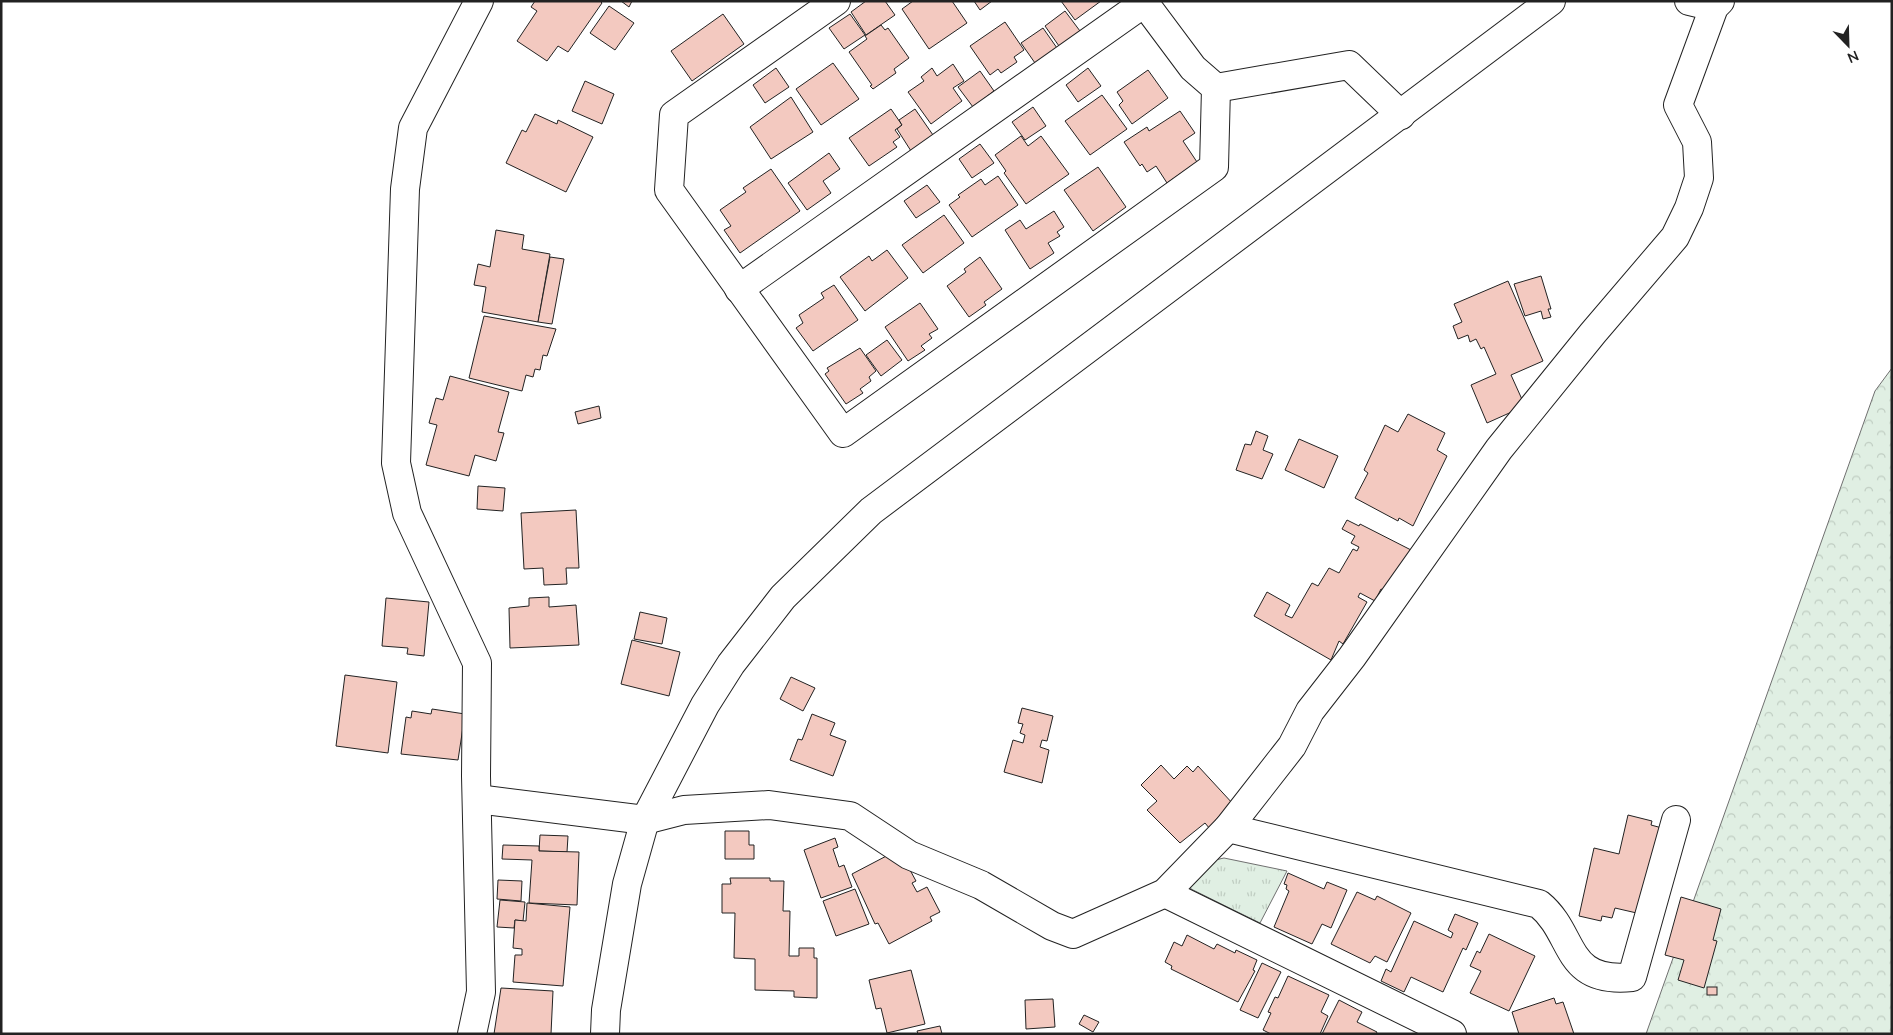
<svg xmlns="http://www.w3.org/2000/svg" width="1893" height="1035" font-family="Mulish,sans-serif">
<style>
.forest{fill:url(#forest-crowns);stroke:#6f6f6f}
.park{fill:url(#park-tufts);stroke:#6f6f6f}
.building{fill:#f3c9c0;stroke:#222}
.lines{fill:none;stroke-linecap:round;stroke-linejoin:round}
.street-casing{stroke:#222;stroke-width:30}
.secondary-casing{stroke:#222;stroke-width:30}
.street{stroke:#fff;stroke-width:28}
.secondary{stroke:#fff;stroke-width:28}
</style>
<defs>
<pattern id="forest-crowns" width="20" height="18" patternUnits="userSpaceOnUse" patternTransform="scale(1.25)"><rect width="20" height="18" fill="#e0efe3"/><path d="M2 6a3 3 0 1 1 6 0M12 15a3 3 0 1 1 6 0" fill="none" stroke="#c0cdc2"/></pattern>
<pattern id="park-tufts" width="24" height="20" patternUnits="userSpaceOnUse" patternTransform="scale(1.25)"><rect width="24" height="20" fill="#e0efe3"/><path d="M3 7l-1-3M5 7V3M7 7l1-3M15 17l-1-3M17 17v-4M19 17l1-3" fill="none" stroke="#c0cdc2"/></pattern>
</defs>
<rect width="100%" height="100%" fill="#fff"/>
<polygon class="forest" points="1892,368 1892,1034 1646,1034 1875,391"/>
<polygon class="park" points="1224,858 1287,871 1260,923 1191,889 1188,882 1215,860"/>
<g class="building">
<polygon points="535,1 600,1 602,3 568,52 558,46 547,61 517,41 537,11 531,7"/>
<polygon points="621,1 632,1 629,7"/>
<polygon points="866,1 885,1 895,15 866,35 851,12"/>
<polygon points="913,1 952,1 967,23 929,49 902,9"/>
<polygon points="974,1 992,1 980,10"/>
<polygon points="1061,1 1101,1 1075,20"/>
<polygon points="609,6 634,23 615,50 590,33"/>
<polygon points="1065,11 1080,31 1059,46 1045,26"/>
<polygon points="723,14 744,44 692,81 671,51"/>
<polygon points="850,14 865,35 844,49 829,28"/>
<polygon points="1005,22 1024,50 1014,57 1017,62 1001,73 998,69 990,75 970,46"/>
<polygon points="881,25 885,30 888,28 909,58 894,69 896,73 873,89 870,86 872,85 849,52 867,39 865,36"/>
<polygon points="1043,28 1057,48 1035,63 1021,43"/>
<polygon points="833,63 859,99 821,125 796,89"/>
<polygon points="953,64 964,81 953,88 962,101 931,124 908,92 924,81 921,77 932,68 937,76"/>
<polygon points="776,68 789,87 765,103 753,85"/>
<polygon points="1088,68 1101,86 1078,102 1066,85"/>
<polygon points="1148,70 1168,98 1132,124 1119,105 1123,101 1117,92"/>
<polygon points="980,71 994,91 973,107 958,87"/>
<polygon points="585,81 614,94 602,124 572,111"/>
<polygon points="1102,95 1127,129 1090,155 1065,121"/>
<polygon points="791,97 813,132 771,159 750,127"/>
<polygon points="1033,107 1046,126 1025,140 1012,122"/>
<polygon points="891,109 902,125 895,130 900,137 893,142 897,147 869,166 849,138"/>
<polygon points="915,109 933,135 911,151 897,129 902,125 899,120"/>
<polygon points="1180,111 1195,133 1183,141 1197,162 1167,183 1156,166 1147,172 1142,164 1140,166 1124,142 1147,127 1149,131"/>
<polygon points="535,114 557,124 558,120 593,137 566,192 506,163 522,130 526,132"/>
<polygon points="1021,136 1028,146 1041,136 1069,174 1026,204 1004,173 1006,171 995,155"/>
<polygon points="980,144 994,163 972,178 959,159"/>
<polygon points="829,153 840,169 823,181 831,193 807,210 788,183"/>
<polygon points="1098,167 1126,207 1093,231 1064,190"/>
<polygon points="771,169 800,211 740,253 724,230 731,226 720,210 746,192 743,188"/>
<polygon points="998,176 1018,205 972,237 949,205 960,197 958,195 981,179 985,185"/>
<polygon points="927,185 940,202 916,218 904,201"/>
<polygon points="1054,211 1064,227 1057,232 1060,236 1048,243 1054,253 1030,269 1005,230 1020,220 1026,229"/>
<polygon points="944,215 964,243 923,273 902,245"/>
<polygon points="496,230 524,235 522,249 550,254 538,322 482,312 486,287 474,285 478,264 490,267"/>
<polygon points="887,250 908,278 865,311 840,277 869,256 872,261"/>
<polygon points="550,257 564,259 552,324 538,322"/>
<polygon points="980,257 1002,289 984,302 986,305 969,317 947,286 966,272 964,269"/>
<polygon points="1541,276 1551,309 1548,309 1551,317 1543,319 1541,311 1525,316 1514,284"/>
<polygon points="1508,281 1543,361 1511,375 1525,406 1487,423 1471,385 1496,374 1484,347 1481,349 1476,339 1470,342 1468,335 1458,339 1453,326 1462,322 1454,304"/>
<polygon points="834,285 858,320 813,351 796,328 803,323 799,315 824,298 821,293"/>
<polygon points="920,303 938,329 929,334 932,338 921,346 925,350 908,361 885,327"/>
<polygon points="484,316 556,329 547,356 543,355 540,370 535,369 533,377 526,375 522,391 469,378"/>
<polygon points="887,340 902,360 881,376 866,355"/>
<polygon points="860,348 876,371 869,377 871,381 860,389 863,393 846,404 825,374 829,371 827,368"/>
<polygon points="450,376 509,392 498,432 504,433 496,461 475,455 469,476 426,465 437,425 429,423 436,398 443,400"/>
<polygon points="599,406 601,418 578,424 575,412"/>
<polygon points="1408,414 1445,433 1437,450 1447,456 1413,526 1399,518 1398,521 1355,498 1368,473 1364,470 1385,425 1398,432"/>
<polygon points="1256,431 1268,436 1263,450 1273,454 1262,479 1236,470 1245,444 1251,445"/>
<polygon points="1299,439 1338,456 1324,488 1285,470"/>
<polygon points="478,486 505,488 503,511 477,509"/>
<polygon points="576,510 579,568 566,568 567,584 544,585 543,568 524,569 521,513"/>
<polygon points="1347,520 1359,526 1360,524 1413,551 1389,593 1381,589 1375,601 1360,593 1358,597 1367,602 1343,644 1339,641 1331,660 1254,616 1267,592 1290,605 1285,615 1292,618 1312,583 1318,586 1329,568 1339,573 1353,549 1357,551 1359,547 1351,543 1355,536 1342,529"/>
<polygon points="549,597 549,607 576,605 579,645 510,648 509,608 529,606 529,598"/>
<polygon points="386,598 429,602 424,656 407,654 408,648 382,646"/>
<polygon points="640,612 667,618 662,644 634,639"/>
<polygon points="632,640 680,652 669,696 621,684"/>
<polygon points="345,675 397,682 388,753 336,746"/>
<polygon points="791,677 815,688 803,711 780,699"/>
<polygon points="1022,708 1053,716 1047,741 1042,740 1040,747 1049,750 1042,783 1004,772 1013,740 1023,743 1025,735 1020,733 1023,724 1018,723"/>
<polygon points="432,709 465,714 458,760 401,754 406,717 411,718 412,711 431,714"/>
<polygon points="812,714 835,723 830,735 846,741 833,776 790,760 798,739 802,740"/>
<polygon points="1161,765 1174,779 1187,766 1193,772 1198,766 1234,805 1210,829 1205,823 1180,843 1147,810 1157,801 1141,785"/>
<polygon points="1628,815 1652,821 1651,825 1662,828 1641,914 1615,908 1612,918 1602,916 1601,921 1579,916 1594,848 1619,854"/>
<polygon points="725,831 749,831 749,845 754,845 754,859 725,859"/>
<polygon points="540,835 568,836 567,852 539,851"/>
<polygon points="835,838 838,847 833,849 839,867 844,865 852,887 821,898 804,850"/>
<polygon points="503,845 539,846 539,851 579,852 577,905 529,903 532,860 502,859"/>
<polygon points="894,852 904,859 916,881 912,883 917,892 927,887 940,912 930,917 932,921 889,944 878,923 875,924 852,874"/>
<polygon points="1288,873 1324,889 1327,882 1347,890 1331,928 1322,924 1312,944 1274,927 1289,891 1286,889 1287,885 1284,884"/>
<polygon points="730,878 770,878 770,881 784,881 783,911 790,911 789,956 799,956 799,948 814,948 814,958 817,958 817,998 794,997 794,991 755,990 755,959 734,958 735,913 722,913 722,884 731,884"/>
<polygon points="498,880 522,881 521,901 497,899"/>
<polygon points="855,889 869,924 836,936 823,901"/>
<polygon points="1357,892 1375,900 1377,896 1411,913 1387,962 1375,956 1370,963 1331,944"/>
<polygon points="1681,897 1721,909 1713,940 1717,941 1704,988 1678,980 1684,960 1665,955"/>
<polygon points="500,900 525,902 523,921 515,920 514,928 497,927"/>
<polygon points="527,903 570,907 563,986 513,982 515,955 522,955 522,949 513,948 515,920 526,921"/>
<polygon points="1455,914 1478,923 1466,950 1463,948 1443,992 1411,977 1404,992 1381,981 1386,969 1391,972 1414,921 1451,938 1453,933 1448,930"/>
<polygon points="1489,934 1535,956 1509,1011 1470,993 1481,971 1470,966 1477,951 1480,953"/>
<polygon points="1187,935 1214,949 1217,944 1235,953 1236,950 1257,960 1253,970 1255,971 1238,1002 1171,969 1172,966 1165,962 1174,942 1182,946"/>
<polygon points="1262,963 1281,972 1258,1018 1240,1010"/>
<polygon points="911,970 925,1024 887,1033 881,1008 876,1009 869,980"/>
<polygon points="1288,976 1329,995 1321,1012 1328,1016 1320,1034 1271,1034 1263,1030 1271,1013 1268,1012 1275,997 1278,998"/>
<rect x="1707" y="987" width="10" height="8"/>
<polygon points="501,988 553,991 551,1034 494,1034"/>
<polygon points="1554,998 1556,1004 1563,1002 1574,1034 1519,1034 1512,1012"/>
<polygon points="1053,999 1055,1027 1026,1029 1025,1000"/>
<polygon points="1339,1000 1362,1012 1357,1022 1377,1032 1376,1034 1322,1034"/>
<polygon points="1084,1015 1099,1022 1093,1032 1079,1024"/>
<polygon points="940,1026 942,1034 918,1034 917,1031"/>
</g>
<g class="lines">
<defs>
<g id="street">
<polyline points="836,1 674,115 669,190 843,433 1214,167 1216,88 1193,68 1143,1"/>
<polyline points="1689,1 1714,7"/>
<polyline points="1216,88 1349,65 1401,115"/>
<polyline points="739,289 1144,3"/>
<polyline points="477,799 645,820 684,810 769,805 850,816 909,855 981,885 1052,926 1073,934 1165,893 1228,828 1292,746 1310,711 1352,657 1499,449 1593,333 1675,237 1689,208 1699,178 1697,142 1678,105 1714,7 1720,1"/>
<path d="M 1228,828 L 1539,904 C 1576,934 1563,984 1632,977 L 1676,820"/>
<polyline points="1165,893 1452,1034"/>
<polyline points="472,1034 481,992 476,776 477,663 407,513 396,463 405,189 413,128 479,1"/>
</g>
<polyline id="secondary" points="605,1034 606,1010 627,884 645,820 705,705 731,664 783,597 871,511 1551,1"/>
</defs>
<use href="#street" class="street-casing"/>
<use href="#secondary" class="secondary-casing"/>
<use href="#street" class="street"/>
<use href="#secondary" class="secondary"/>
</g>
<rect width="1893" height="1035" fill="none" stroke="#222222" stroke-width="5"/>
<g transform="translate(1848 45) rotate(157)" stroke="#ffffff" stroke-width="4" paint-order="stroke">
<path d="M0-4L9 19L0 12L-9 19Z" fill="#222222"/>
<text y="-8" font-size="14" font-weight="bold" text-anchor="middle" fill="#222222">N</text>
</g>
</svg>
